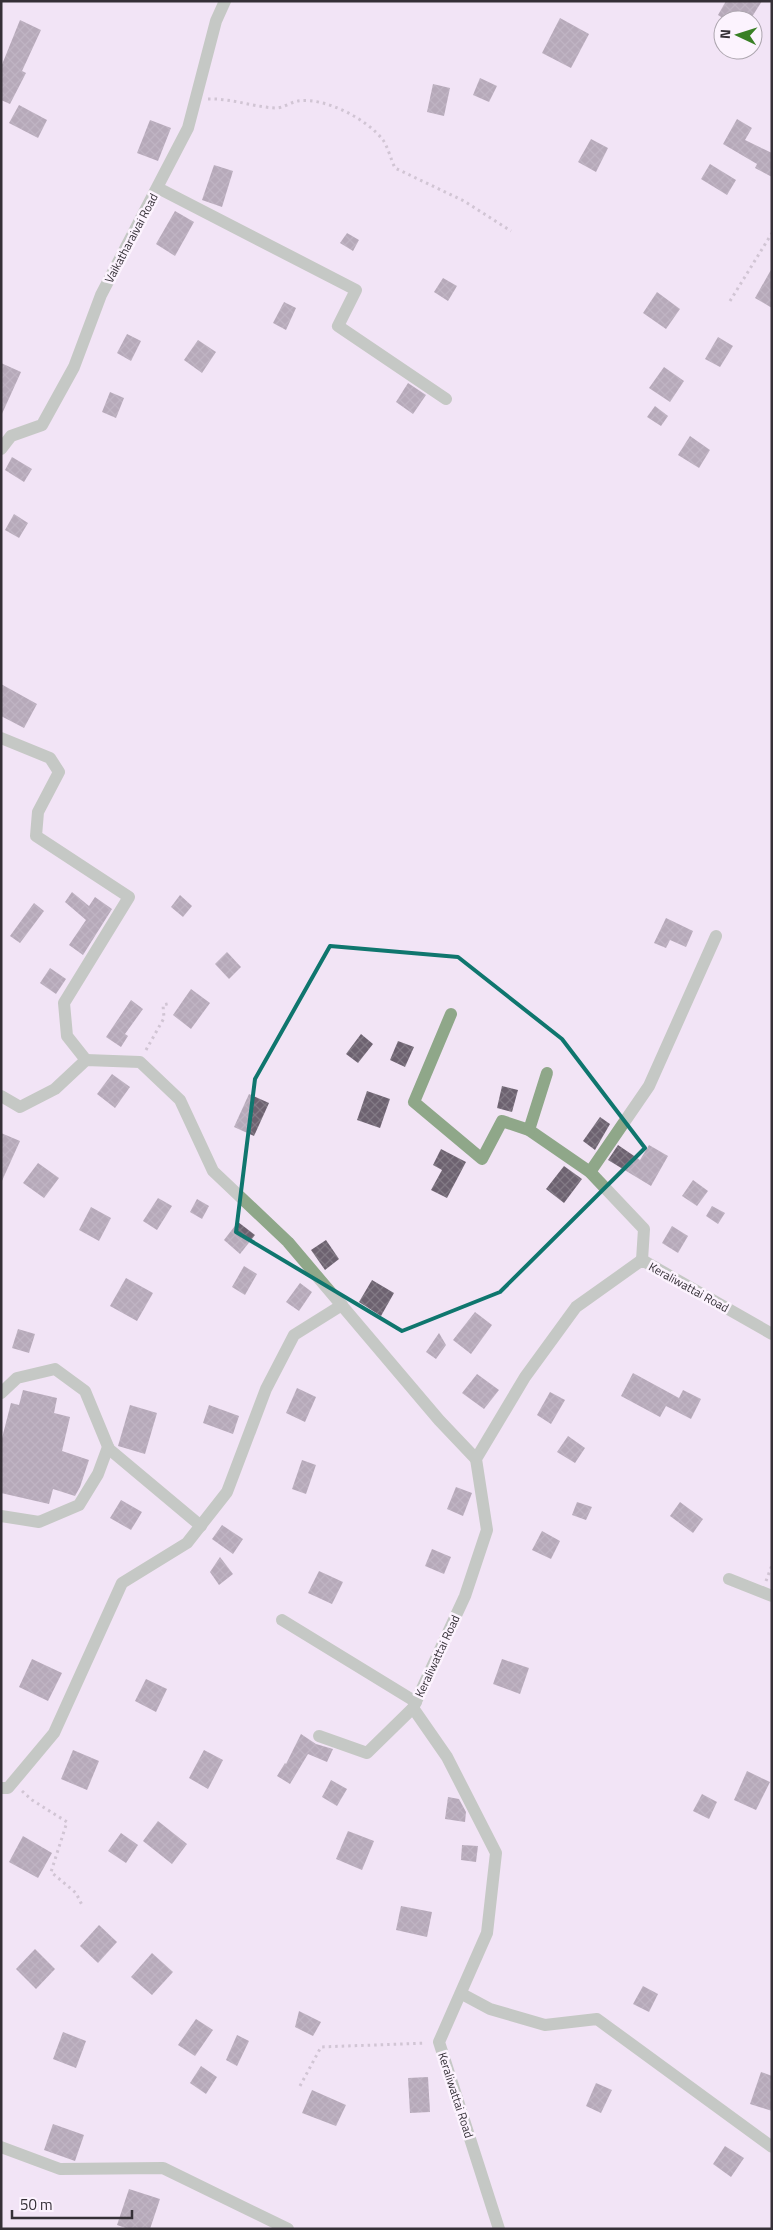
<svg xmlns="http://www.w3.org/2000/svg" width="773" height="2230" font-family="'Titillium Web',sans-serif">
<style>
.building{fill:url(#building-cross-hatch)}
.lines{fill:none;stroke-linecap:round;stroke-linejoin:round}
.path{stroke:#a99fac;stroke-width:3;stroke-dasharray:2.5 4;stroke-linecap:butt}
.street{stroke:#8fa789;stroke-width:12}
.marked{fill:none;stroke:#0f766e;stroke-width:4;stroke-linejoin:round}
.labels{text-anchor:middle;dominant-baseline:central;stroke-width:5;stroke-linejoin:round;paint-order:stroke}
.street-label{font-size:12px;fill:#353037;stroke:#fcf3fe}
</style>
<defs>
<pattern id="building-cross-hatch" width="8" height="8" patternUnits="userSpaceOnUse" patternTransform="scale(1.25)"><rect width="8" height="8" fill="#6d6270"/><path d="M0 0l8 8M0 8l8-8" fill="none" stroke="#827a85"/></pattern>
</defs>
<rect width="100%" height="100%" fill="#f2e4f5"/>
<g class="building">
<polygon points="726,1 762,1 750,20 726,20 718,15"/>
<polygon points="560,18 589,34 571,68 542,53"/>
<polygon points="20,20 41,30 22,71 26,73 10,104 1,100 1,67"/>
<polygon points="480,78 497,86 489,102 473,95"/>
<polygon points="433,84 450,88 444,116 427,112"/>
<polygon points="19,105 47,120 38,138 9,123"/>
<polygon points="737,119 752,128 745,140 772,153 772,177 755,168 757,164 723,144"/>
<polygon points="150,120 171,128 158,161 137,153"/>
<polygon points="591,139 608,148 596,172 578,162"/>
<polygon points="710,164 736,180 727,195 701,179"/>
<polygon points="214,165 233,171 222,207 202,200"/>
<polygon points="175,211 194,222 175,256 156,244"/>
<polygon points="347,233 359,240 353,251 340,243"/>
<polygon points="772,268 772,308 755,298"/>
<polygon points="443,278 457,286 448,301 434,292"/>
<polygon points="657,292 680,309 666,329 643,313"/>
<polygon points="284,302 296,308 286,330 273,323"/>
<polygon points="127,334 141,341 131,361 117,353"/>
<polygon points="718,337 733,346 720,367 705,359"/>
<polygon points="198,340 216,352 202,373 184,360"/>
<polygon points="1,363 21,372 1,416"/>
<polygon points="664,367 684,381 670,402 649,388"/>
<polygon points="408,383 426,395 413,414 396,402"/>
<polygon points="110,392 124,398 116,418 102,412"/>
<polygon points="655,406 668,416 661,426 647,417"/>
<polygon points="690,436 710,450 699,468 678,455"/>
<polygon points="12,457 32,469 24,482 5,470"/>
<polygon points="14,514 28,523 19,538 5,530"/>
<polygon points="1,684 37,704 24,728 1,716"/>
<polygon points="72,892 89,906 95,897 112,909 83,955 69,945 86,920 65,902"/>
<polygon points="180,895 192,906 183,917 171,907"/>
<polygon points="34,903 44,911 20,943 10,936"/>
<polygon points="666,918 693,931 686,947 670,940 666,948 654,943"/>
<polygon points="227,952 241,967 229,979 215,964"/>
<polygon points="50,968 66,979 56,994 40,983"/>
<polygon points="191,989 210,1003 191,1029 173,1015"/>
<polygon points="131,1000 143,1009 125,1034 128,1036 121,1047 106,1037"/>
<polygon points="361,1034 373,1044 358,1063 346,1054"/>
<polygon points="398,1041 414,1047 405,1067 390,1060"/>
<polygon points="112,1074 130,1087 115,1108 97,1094"/>
<polygon points="502,1086 518,1090 512,1112 497,1108"/>
<polygon points="367,1091 390,1099 380,1128 357,1120"/>
<polygon points="249,1094 269,1103 254,1136 234,1127"/>
<polygon points="600,1117 610,1124 595,1150 583,1141"/>
<polygon points="1,1133 20,1141 1,1183"/>
<polygon points="618,1145 640,1160 649,1145 668,1156 651,1186 608,1160"/>
<polygon points="441,1149 466,1162 447,1198 431,1190 442,1170 433,1165"/>
<polygon points="38,1163 59,1178 44,1198 23,1183"/>
<polygon points="564,1166 582,1179 564,1203 546,1189"/>
<polygon points="693,1180 708,1191 697,1206 682,1196"/>
<polygon points="158,1198 172,1206 157,1230 143,1221"/>
<polygon points="197,1199 209,1206 202,1219 190,1212"/>
<polygon points="712,1206 725,1213 718,1224 706,1216"/>
<polygon points="91,1207 111,1218 99,1241 79,1230"/>
<polygon points="238,1222 255,1235 240,1254 224,1240"/>
<polygon points="672,1226 688,1236 678,1253 662,1243"/>
<polygon points="326,1240 339,1259 325,1270 311,1250"/>
<polygon points="244,1266 257,1274 245,1295 232,1287"/>
<polygon points="126,1278 153,1293 137,1321 110,1306"/>
<polygon points="372,1280 394,1293 381,1316 359,1302"/>
<polygon points="300,1283 312,1292 299,1311 286,1302"/>
<polygon points="475,1312 492,1325 471,1354 453,1340"/>
<polygon points="18,1329 35,1334 29,1353 12,1348"/>
<polygon points="439,1333 446,1345 436,1359 426,1352"/>
<polygon points="633,1373 679,1398 683,1390 701,1399 691,1419 666,1406 660,1417 621,1396"/>
<polygon points="477,1374 499,1390 484,1409 462,1393"/>
<polygon points="297,1388 316,1397 305,1422 286,1413"/>
<polygon points="23,1390 57,1398 54,1413 70,1417 62,1451 89,1460 80,1487 75,1496 53,1489 49,1504 1,1493 1,1442 11,1403 19,1405"/>
<polygon points="550,1392 565,1400 551,1424 537,1415"/>
<polygon points="130,1405 157,1413 145,1454 118,1446"/>
<polygon points="209,1405 239,1416 233,1434 203,1423"/>
<polygon points="568,1436 585,1448 575,1463 557,1452"/>
<polygon points="302,1460 316,1465 306,1494 292,1489"/>
<polygon points="456,1487 472,1493 463,1516 447,1509"/>
<polygon points="121,1500 142,1512 131,1530 110,1518"/>
<polygon points="577,1502 592,1507 586,1520 572,1515"/>
<polygon points="680,1502 703,1519 693,1533 670,1516"/>
<polygon points="222,1525 243,1539 233,1554 212,1539"/>
<polygon points="542,1531 560,1541 551,1559 532,1550"/>
<polygon points="432,1549 451,1557 444,1574 425,1566"/>
<polygon points="220,1557 233,1574 219,1585 210,1572"/>
<polygon points="319,1571 343,1582 332,1604 308,1593"/>
<polygon points="32,1659 62,1673 48,1701 19,1687"/>
<polygon points="502,1659 529,1668 520,1694 493,1684"/>
<polygon points="146,1679 167,1689 156,1712 135,1701"/>
<polygon points="301,1734 316,1744 333,1749 327,1762 308,1754 290,1784 277,1776 285,1763 286,1764"/>
<polygon points="73,1750 99,1761 87,1790 61,1779"/>
<polygon points="204,1750 223,1760 208,1789 189,1778"/>
<polygon points="747,1771 770,1782 756,1810 734,1800"/>
<polygon points="331,1780 347,1789 337,1806 322,1797"/>
<polygon points="702,1794 717,1802 709,1819 693,1811"/>
<polygon points="448,1797 459,1799 466,1812 465,1822 445,1819"/>
<polygon points="158,1821 187,1844 172,1864 143,1841"/>
<polygon points="348,1831 374,1841 362,1870 336,1859"/>
<polygon points="121,1833 138,1845 126,1863 108,1851"/>
<polygon points="23,1836 52,1853 38,1878 9,1862"/>
<polygon points="462,1845 478,1846 476,1862 461,1860"/>
<polygon points="401,1906 432,1912 427,1937 396,1930"/>
<polygon points="99,1925 117,1942 98,1963 80,1946"/>
<polygon points="35,1949 55,1969 36,1989 16,1969"/>
<polygon points="152,1953 173,1972 152,1995 131,1977"/>
<polygon points="643,1986 658,1994 649,2012 633,2004"/>
<polygon points="299,2011 321,2022 313,2036 295,2027"/>
<polygon points="196,2019 213,2030 195,2056 178,2045"/>
<polygon points="63,2032 86,2041 76,2068 53,2059"/>
<polygon points="237,2035 249,2041 237,2066 226,2060"/>
<polygon points="201,2066 217,2077 206,2094 190,2083"/>
<polygon points="761,2072 772,2076 772,2111 750,2104"/>
<polygon points="428,2077 430,2112 410,2113 408,2078"/>
<polygon points="596,2083 612,2090 601,2113 586,2106"/>
<polygon points="312,2090 346,2105 336,2126 302,2113"/>
<polygon points="53,2124 84,2135 75,2161 44,2150"/>
<polygon points="725,2146 744,2158 731,2177 713,2164"/>
<polygon points="129,2189 160,2199 150,2229 129,2229 117,2225"/>
</g>
<g class="lines">
<g class="path">
<path d="M 208,99 C 231,98 253,107 276,108 C 283,108 291,102 298,101 C 325,97 367,119 383,140 C 388,147 391,160 395,168 L 464,201 L 511,231"/>
<polyline points="730,301 772,233"/>
<polyline points="146,1050 164,1018 163,1005 171,1003"/>
<polyline points="766,1581 772,1565"/>
<polyline points="22,1791 32,1800 67,1822 51,1872 76,1893 82,1905"/>
<polyline points="300,2086 321,2047 426,2043"/>
</g>
<g class="street">
<polyline points="158,188 356,290 338,326 446,399"/>
<polyline points="1,449 11,436 42,425 74,367 101,295 188,128 216,21 225,1"/>
<polyline points="1,738 50,758 59,772 38,812 36,836 129,897 64,1003 67,1036 86,1060"/>
<polyline points="451,1014 414,1102 482,1159 502,1121 529,1130 590,1172 644,1229 642,1260"/>
<polyline points="1,1096 20,1107 55,1089 86,1060 140,1062 180,1100 213,1171 288,1242 439,1420 476,1459"/>
<polyline points="529,1130 547,1073"/>
<polyline points="590,1172 649,1086 716,936"/>
<polyline points="1,1393 17,1378 55,1369 85,1391 109,1449 201,1526"/>
<polyline points="1,1516 39,1522 79,1505 98,1474 108,1447"/>
<polyline points="729,1579 772,1596"/>
<polyline points="282,1620 416,1702"/>
<polyline points="319,1736 367,1753 413,1708"/>
<polyline points="1,1788 8,1788 54,1733 122,1583 187,1543 227,1492 266,1389 294,1335 342,1305"/>
<polyline points="462,1994 490,2009 545,2025 597,2019 772,2147"/>
<polyline points="1,2147 60,2169 163,2168 288,2229"/>
<polyline points="499,2229 439,2042 487,1933 496,1853 447,1757 413,1708 465,1596 487,1530 476,1459 525,1377 576,1307 642,1260 772,1334"/>
</g>
</g>
<path d="M0 0H773V2230H0ZM 330,946 L 458,957 L 562,1039 L 645,1148 L 500,1292 L 402,1331 L 236,1232 L 255,1079 Z" fill="#f2e4f5" fill-opacity=".55" fill-rule="evenodd"/>
<path class="marked" d="M 330,946 L 458,957 L 562,1039 L 645,1148 L 500,1292 L 402,1331 L 236,1232 L 255,1079 Z"/>
<g class="labels">
<g class="street-label">
<text transform="translate(131 238) rotate(-62)">Vaikatharaivai Road</text>
<text transform="translate(689 1287) rotate(29)">Keraliwattai Road</text>
<text transform="translate(437 1656) rotate(-65)">Keraliwattai Road</text>
<text transform="translate(456 2095) rotate(72)">Keraliwattai Road</text>
</g>
</g>
<rect width="773" height="2230" fill="none" stroke="#353037" stroke-width="5"/>
<g transform="translate(738 35) rotate(274)"><circle r="24" fill="#fcf3fe" stroke="#aca5ae"/>
<path d="M0-4L9 19L0 12L-9 19Z" fill="#398025"/>
<text y="-8" font-size="14" font-weight="bold" text-anchor="middle" fill="#353037">N</text>
</g>
<path d="M12 2210v8h120v-8" fill="none" stroke="#353037" stroke-width="2.5"/>
<text x="20" y="2210" font-size="15" fill="#353037" stroke="#fcf3fe" stroke-width="4" paint-order="stroke">50 m</text>
</svg>
